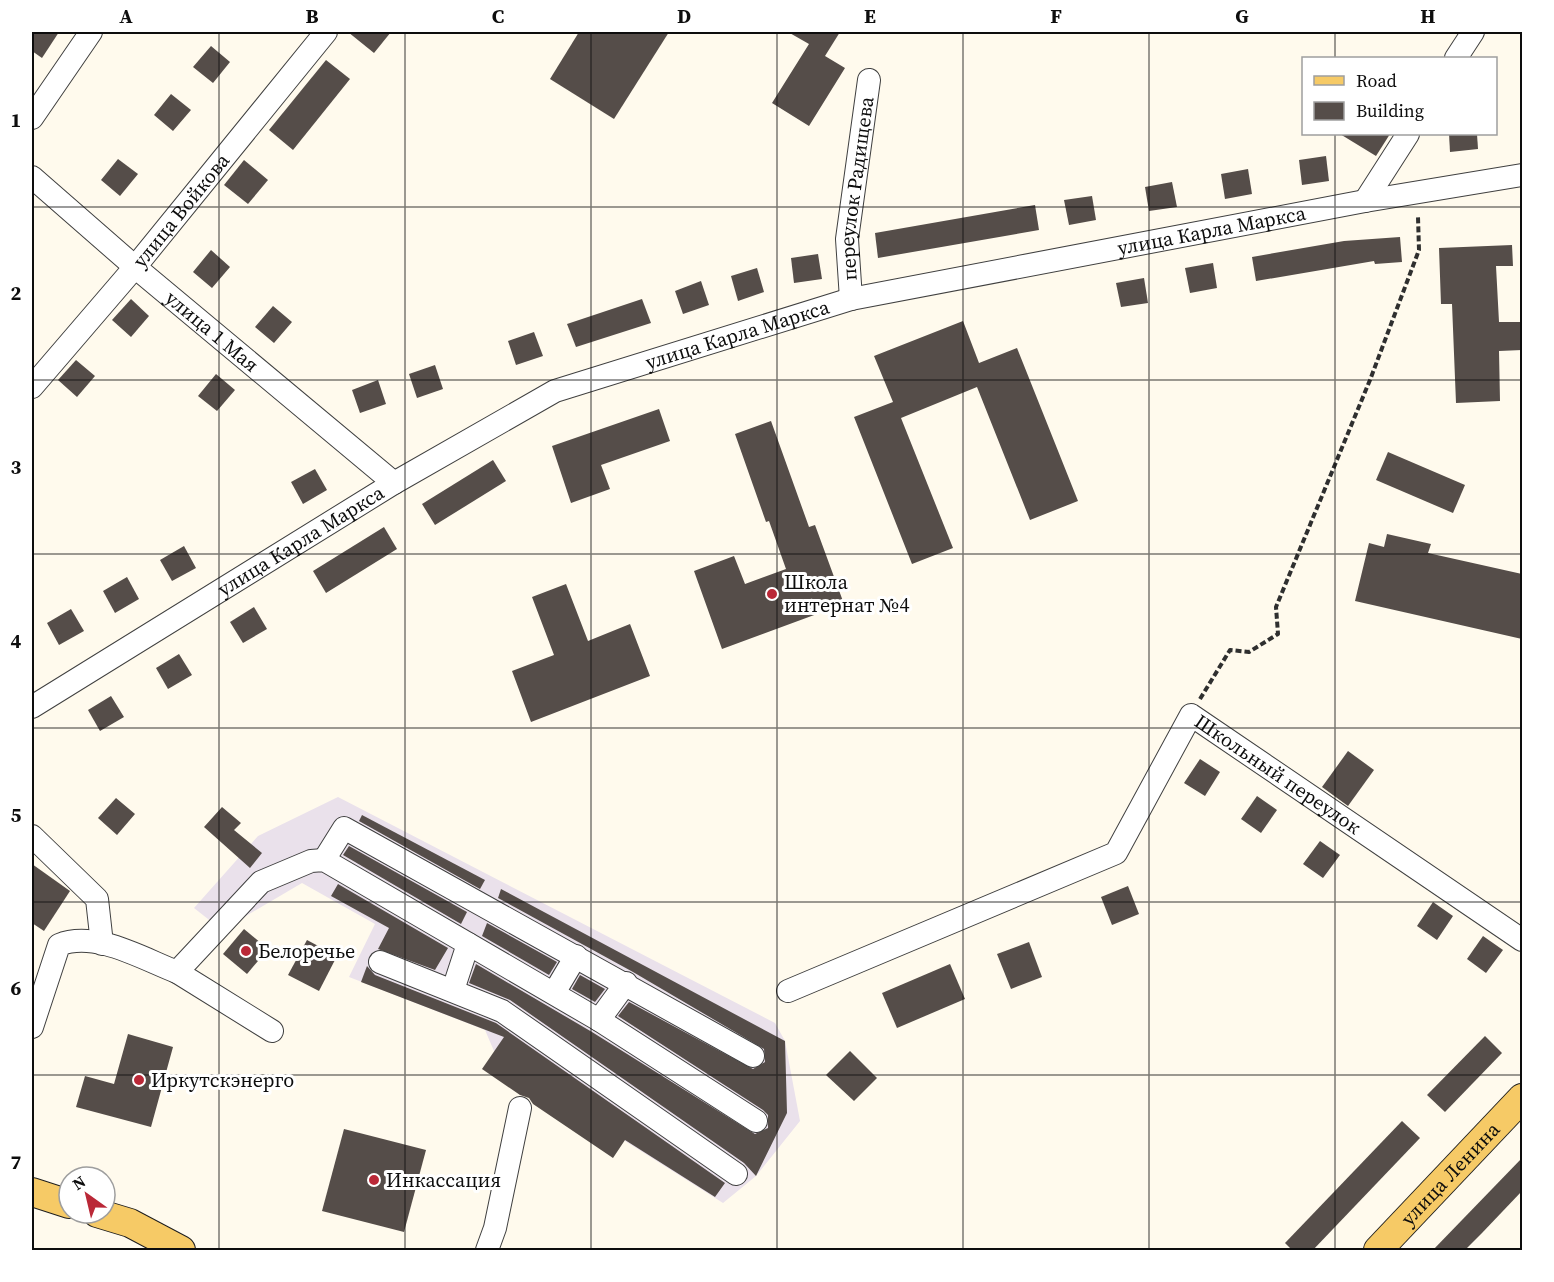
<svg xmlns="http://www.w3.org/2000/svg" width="1554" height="1282" font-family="'Source Serif 4',serif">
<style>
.industrial{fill:#eae1eb}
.building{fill:#554d49}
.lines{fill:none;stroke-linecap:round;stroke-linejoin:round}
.minor-casing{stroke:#404040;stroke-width:24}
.major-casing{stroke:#1e1e1e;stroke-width:30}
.path{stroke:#2f2f2f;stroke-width:4;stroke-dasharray:6 3;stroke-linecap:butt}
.minor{stroke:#fff;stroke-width:22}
.major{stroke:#f6ca66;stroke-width:28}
.grid{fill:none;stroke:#0d0d0d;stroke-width:1.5;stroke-opacity:0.55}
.poi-dot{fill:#ba2837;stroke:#fff;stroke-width:2}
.labels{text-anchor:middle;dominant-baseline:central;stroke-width:6;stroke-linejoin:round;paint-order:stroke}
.street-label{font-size:20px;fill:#0d0d0d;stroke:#fff}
.poi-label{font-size:20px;fill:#0d0d0d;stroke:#fff;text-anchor:start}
.neatline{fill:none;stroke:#0d0d0d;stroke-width:2}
.grid-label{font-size:20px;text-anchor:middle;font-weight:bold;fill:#0d0d0d}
</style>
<rect width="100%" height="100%" fill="#fffaed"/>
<polygon class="industrial" points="338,797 775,1023 785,1041 800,1121 756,1176 723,1203 625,1141 494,1051 485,1030 349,977 375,924 302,883 222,930 194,908 258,836"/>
<g class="building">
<polygon points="32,32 59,32 42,58 32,51"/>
<polygon points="348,32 391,32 374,53"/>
<polygon points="579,32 669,32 614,119 550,79"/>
<polygon points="788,32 840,32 825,56 845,68 809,126 772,103 809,44"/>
<polygon points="211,46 230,62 213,83 193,67"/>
<polygon points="326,60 350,79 293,150 269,130"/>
<polygon points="171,94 191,110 173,131 154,115"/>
<polygon points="1340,134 1390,134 1376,156"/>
<polygon points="1449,134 1477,134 1478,149 1450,152"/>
<polygon points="1326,156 1329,181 1302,185 1299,160"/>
<polygon points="118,159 138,174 120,196 101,180"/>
<polygon points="244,160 268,180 248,204 224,185"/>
<polygon points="1248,169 1252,194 1225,199 1221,174"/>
<polygon points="1172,182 1177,207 1149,211 1145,187"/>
<polygon points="1092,196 1096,220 1069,225 1064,200"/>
<polygon points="1035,205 1039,230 878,258 875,233"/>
<polygon points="1400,237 1402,262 1375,264 1374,261 1256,281 1252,257 1344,241"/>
<polygon points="1512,245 1513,266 1496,266 1499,322 1521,322 1522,350 1499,351 1500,401 1456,403 1452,304 1441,304 1439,248"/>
<polygon points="211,250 230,267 212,288 193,272"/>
<polygon points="818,254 822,279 794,283 791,258"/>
<polygon points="1213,263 1217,288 1190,293 1185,268"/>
<polygon points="757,268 764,292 738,301 731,276"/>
<polygon points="1144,278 1148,303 1121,307 1116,283"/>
<polygon points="701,281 709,305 683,314 675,291"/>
<polygon points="131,299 149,316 131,337 112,320"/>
<polygon points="642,299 651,323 576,347 567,324"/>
<polygon points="273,306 292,322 274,343 255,327"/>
<polygon points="963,321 979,363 1017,348 1078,501 1030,520 977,387 901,418 953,548 912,564 854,417 893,402 874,356"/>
<polygon points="534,332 543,356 516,365 508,341"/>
<polygon points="76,360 95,376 77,397 58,380"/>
<polygon points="435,365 443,389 417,398 409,374"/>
<polygon points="216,374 235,390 217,411 198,396"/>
<polygon points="378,380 386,404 360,413 352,390"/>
<polygon points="659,409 670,441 601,465 610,489 571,503 552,446"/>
<polygon points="771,421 809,527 815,525 844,604 722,649 694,571 734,556 745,584 786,569 769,521 766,522 735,434"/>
<polygon points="1388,452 1465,485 1453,513 1376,480"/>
<polygon points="493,460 506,481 435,525 422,504"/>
<polygon points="315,469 327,490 303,504 291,482"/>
<polygon points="384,527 397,549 326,593 313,571"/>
<polygon points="1387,534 1431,544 1428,553 1522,574 1522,639 1355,601 1369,543 1384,547"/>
<polygon points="184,546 196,568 172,581 160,560"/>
<polygon points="127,577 139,599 115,613 103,591"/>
<polygon points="566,584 588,641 630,624 650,676 531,722 512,671 554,655 532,597"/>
<polygon points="254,607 267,629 243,643 230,622"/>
<polygon points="71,609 84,631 59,645 47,623"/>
<polygon points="179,654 192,675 168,689 156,668"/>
<polygon points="111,696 124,717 100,731 88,710"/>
<polygon points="1348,751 1374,770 1348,806 1322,787"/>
<polygon points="1200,759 1220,772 1205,796 1184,783"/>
<polygon points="1257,796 1277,810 1261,833 1241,819"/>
<polygon points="116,798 135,814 117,835 98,818"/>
<polygon points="222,807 241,823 234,830 262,853 250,868 204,827"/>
<polygon points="362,815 485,880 480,889 359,821"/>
<polygon points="1320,841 1340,855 1323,878 1303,864"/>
<polygon points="349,846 467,912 461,924 343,855"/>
<polygon points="32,864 70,891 44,931 32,923"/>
<polygon points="338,884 448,948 435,970 378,949 389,928 331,896"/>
<polygon points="1128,886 1139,914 1112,925 1101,897"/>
<polygon points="501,889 785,1041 787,1113 756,1176 744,1163 510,1000 469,983 476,964 592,1032 755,1134 768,1128 768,1115 763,1110 618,1016 629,1002 753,1069 765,1062 764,1049 633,972 498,898"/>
<polygon points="1433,902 1453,916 1437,940 1417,926"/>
<polygon points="487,923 557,962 549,975 482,936"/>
<polygon points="244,929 268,949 247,974 223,954"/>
<polygon points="1483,936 1503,950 1486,973 1467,959"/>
<polygon points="307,940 337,956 319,991 288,975"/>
<polygon points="1029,942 1042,977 1011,989 997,954"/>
<polygon points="950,964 965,999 897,1028 882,993"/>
<polygon points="367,966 375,975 496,1023 725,1183 715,1197 625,1140 613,1158 533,1104 529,1098 520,1095 482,1069 504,1037 361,982"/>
<polygon points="580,975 605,989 595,1002 572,989"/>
<polygon points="128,1034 173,1047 151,1127 76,1107 85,1076 114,1084"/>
<polygon points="1485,1036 1502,1053 1445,1112 1427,1095"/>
<polygon points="850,1051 877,1078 854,1101 826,1075"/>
<polygon points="1402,1121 1420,1138 1312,1251 1293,1251 1285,1243"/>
<polygon points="344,1129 426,1150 404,1232 322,1211"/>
<polygon points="1522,1158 1522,1191 1482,1233 1464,1251 1432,1251"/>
</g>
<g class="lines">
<defs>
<g id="minor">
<polyline points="1456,58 1473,32"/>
<polyline points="32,118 91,32"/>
<path id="s1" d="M 32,177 L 135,267 L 394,483"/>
<polyline points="1365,201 1408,134"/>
<path id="s2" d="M 851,299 L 847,239 L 869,80"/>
<path id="s3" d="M 32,387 L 135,267 L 326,32"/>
<path id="s4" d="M 32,707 L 394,483 L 555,391 L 851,299 L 1365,201 L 1522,175"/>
<polyline points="32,836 97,899 102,944"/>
<polyline points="324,860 344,828 753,1056"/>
<polyline points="380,962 502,1011 736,1174"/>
<polyline points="177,972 272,1031"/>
<polyline points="453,990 468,944"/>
<path id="s5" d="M 788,991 L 1116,853 L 1191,715 L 1522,940"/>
<polyline points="554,993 576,956"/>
<polyline points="599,1020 626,983"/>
<path d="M 32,1027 L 59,945 C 95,930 143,959 177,972 L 261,882 L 311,861 L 324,860 L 599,1020 L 756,1121"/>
<polyline points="487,1250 495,1228 520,1108"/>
</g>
<g id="major">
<polyline points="32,1192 69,1204"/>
<polyline points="97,1213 130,1223 181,1250"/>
<path id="s6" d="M 1378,1250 L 1522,1098"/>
</g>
</defs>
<use href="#minor" class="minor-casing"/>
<use href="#major" class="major-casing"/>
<polyline class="path" points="1200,699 1230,650 1249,652 1278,634 1276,607 1370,380 1419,250 1418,217"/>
<use href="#minor" class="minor"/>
<use href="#major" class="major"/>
</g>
<path class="grid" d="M 219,32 L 219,1250M 405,32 L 405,1250M 591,32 L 591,1250M 777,32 L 777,1250M 963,32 L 963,1250M 1149,32 L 1149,1250M 1335,32 L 1335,58M 1335,134 L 1335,1250M 32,207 L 1522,207M 32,380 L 1522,380M 32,554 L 1522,554M 32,728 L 1522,728M 32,902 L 1522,902M 32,1075 L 1522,1075"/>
<g class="poi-dot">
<circle cx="772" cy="594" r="6"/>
<circle cx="246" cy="951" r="6"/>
<circle cx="139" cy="1080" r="6"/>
<circle cx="374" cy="1180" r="6"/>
</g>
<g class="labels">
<g class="street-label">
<text stroke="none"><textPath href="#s2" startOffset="111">переулок Радищева</textPath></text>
<text stroke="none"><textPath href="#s3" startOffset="231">улица Войкова</textPath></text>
<text stroke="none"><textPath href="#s4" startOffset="1288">улица Карла Маркса</textPath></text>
<text stroke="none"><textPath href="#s1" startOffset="237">улица 1 Мая</textPath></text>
<text stroke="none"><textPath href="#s4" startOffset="802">улица Карла Маркса</textPath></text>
<text stroke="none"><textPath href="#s4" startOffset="316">улица Карла Маркса</textPath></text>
<text stroke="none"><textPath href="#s5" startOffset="618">Школьный переулок</textPath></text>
<text stroke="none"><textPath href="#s6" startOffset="105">улица Ленина</textPath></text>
</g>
<g class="poi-label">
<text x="784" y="582">Школа<tspan x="784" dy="23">интернат №4</tspan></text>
<text x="258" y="951">Белоречье</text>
<text x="151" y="1080">Иркутскэнерго</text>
<text x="386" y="1180">Инкассация</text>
</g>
</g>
<rect width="1554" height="1282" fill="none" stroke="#ffffff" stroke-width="66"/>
<rect x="1302" y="57" width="195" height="78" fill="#ffffff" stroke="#9e9e9e" stroke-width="1.5"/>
<rect x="1314" y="76" width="30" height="9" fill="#f6ca66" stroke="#9e9e9e" stroke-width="1.5"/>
<text x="1356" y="87" font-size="18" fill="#0d0d0d">Road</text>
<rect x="1314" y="102" width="30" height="18" fill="#554d49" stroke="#9e9e9e" stroke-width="1.5"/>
<text x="1356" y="117" font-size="18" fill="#0d0d0d">Building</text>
<g transform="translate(87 1195) rotate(326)"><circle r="28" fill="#ffffff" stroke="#9e9e9e" stroke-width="1.5"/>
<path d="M0-4.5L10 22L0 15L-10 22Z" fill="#ba2837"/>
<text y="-9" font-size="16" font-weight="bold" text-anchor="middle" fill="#0d0d0d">N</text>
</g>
<rect x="33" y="33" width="1488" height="1216" class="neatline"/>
<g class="grid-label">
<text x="126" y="23">A</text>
<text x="312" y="23">B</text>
<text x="498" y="23">C</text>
<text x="684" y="23">D</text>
<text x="870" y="23">E</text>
<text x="1056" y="23">F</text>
<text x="1242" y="23">G</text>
<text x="1428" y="23">H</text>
<text x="16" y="127">1</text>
<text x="16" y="300">2</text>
<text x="16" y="474">3</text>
<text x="16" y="648">4</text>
<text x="16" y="822">5</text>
<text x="16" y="995">6</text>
<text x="16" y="1169">7</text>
</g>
</svg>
